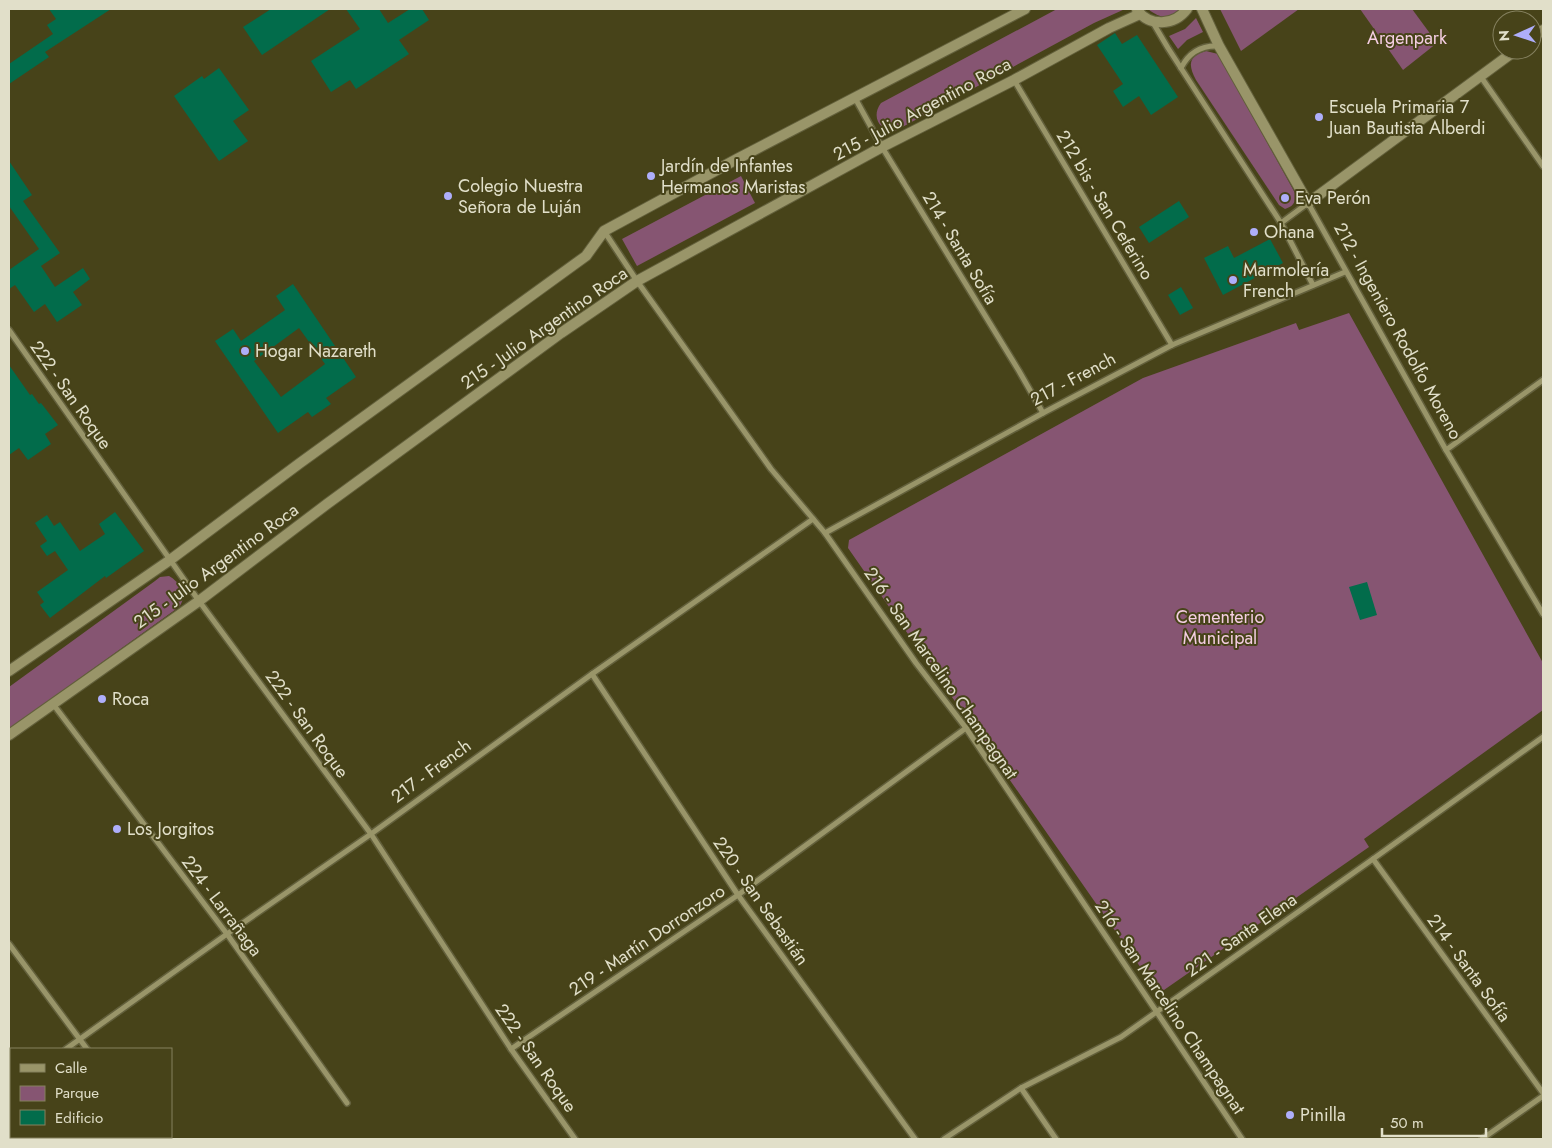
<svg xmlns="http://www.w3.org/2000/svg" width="1552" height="1148" font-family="Jost,sans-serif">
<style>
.green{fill:#865572}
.building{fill:#026c4b;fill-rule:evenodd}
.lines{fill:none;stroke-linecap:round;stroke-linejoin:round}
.street-casing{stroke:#63603c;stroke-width:8}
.secondary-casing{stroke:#63603c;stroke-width:12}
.street{stroke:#999569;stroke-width:5}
.secondary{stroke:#999569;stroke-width:10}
.poi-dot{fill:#aeaefa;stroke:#474319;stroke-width:2}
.labels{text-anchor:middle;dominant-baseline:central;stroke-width:4;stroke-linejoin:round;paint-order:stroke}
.park-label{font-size:18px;fill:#f5cee3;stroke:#474319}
.poi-label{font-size:18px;fill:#e1dfc9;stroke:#474319;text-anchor:start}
.street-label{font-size:18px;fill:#e1dfc9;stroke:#474319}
</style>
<rect width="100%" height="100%" fill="#474319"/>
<g class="green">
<path d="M 1057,9 L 1125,9 L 1094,23 L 895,131 C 879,131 871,116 881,103 Z"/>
<path d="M 1148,9 L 1182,9 C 1170,19 1162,20 1148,9 Z"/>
<polygon points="1220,9 1299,9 1241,51"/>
<polygon points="1360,9 1412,9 1437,43 1403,70"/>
<polygon points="1196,18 1203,32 1187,40 1178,49 1169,36 1185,29"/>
<path d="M 1206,51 L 1218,54 L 1295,193 C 1296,203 1293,206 1285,209 L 1279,205 L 1196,80 C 1188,65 1188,56 1206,51 Z"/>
<polygon points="741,176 755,203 637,266 622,239"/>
<polygon points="1349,313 1543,663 1543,710 1364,839 1369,847 1164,990 1157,991 848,548 849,540 1143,378 1296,323 1299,330"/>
<path d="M 169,576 C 180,582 188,596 179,607 L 9,729 L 9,687 L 155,581 L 160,577 Z"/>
</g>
<g class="building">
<polygon points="49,9 111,9 45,52 49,57 9,84 9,64 53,34 47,25 56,19"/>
<polygon points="271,9 330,9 262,55 243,27"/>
<polygon points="346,9 379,9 388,23 410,9 422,9 429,20 399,40 409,54 356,89 350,80 331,92 311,61 360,29"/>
<polygon points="1115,33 1122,44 1137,35 1178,97 1151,115 1139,96 1123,107 1113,91 1123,84 1097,45"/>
<polygon points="219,68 249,110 233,121 248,141 219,161 174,96 202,76 204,79"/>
<polygon points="9,161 32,195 23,201 60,253 41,266 55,287 83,268 90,279 73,292 82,305 57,322 45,304 34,312 15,285 9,289 9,270 39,249 9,206"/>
<polygon points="1179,201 1189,217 1149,243 1139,227"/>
<polygon points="1270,239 1283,263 1223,295 1204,258 1228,246 1234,258"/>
<path d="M 293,284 L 356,377 L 326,398 L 331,404 L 312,417 L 308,412 L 278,433 L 215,341 L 233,329 L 241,341 L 285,310 L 276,296 ZM 299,328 L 325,364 L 281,397 L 254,361 Z"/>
<polygon points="1181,287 1193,308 1180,315 1168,295"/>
<polygon points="9,365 30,395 32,394 39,404 41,403 58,425 45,434 51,444 28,460 19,448 9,455"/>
<polygon points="115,512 144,551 106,578 105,576 50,618 40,605 44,602 37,592 68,570 55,551 47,556 40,546 47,541 35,523 47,515 54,526 60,522 80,551 105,534 99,524"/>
<polygon points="1367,582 1377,615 1360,620 1349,587"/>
</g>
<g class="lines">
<defs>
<g id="street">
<polyline points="1152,21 1168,48 1281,223 1313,285"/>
<path d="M 1181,68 C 1189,52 1201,45 1219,46"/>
<polyline points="1481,77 1543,166"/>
<polyline points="1014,80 1172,345"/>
<polyline points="855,98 882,147 1019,371 1043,413"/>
<polyline points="1281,223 1308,203 1446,450 1543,614"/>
<polyline points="604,231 637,281 771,469 825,533 916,663 966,728 1242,1139"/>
<polyline points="9,330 199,601 371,834 511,1049 575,1139"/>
<polyline points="1446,450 1543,380"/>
<polyline points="825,533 1043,413 1172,345 1345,272"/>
<polyline points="592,674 738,895 915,1139"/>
<polyline points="53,704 227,934 347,1103"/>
<polyline points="1373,859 1543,1093"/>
<polyline points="9,944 87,1049"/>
<polyline points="66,1049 227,934 371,834 592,674 813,519"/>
<polyline points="511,1049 738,895 966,728"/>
<polyline points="1021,1088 1056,1139"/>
<polyline points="9,1092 11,1090"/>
<polyline points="944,1139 1021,1088 1121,1037 1373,859 1543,737"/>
<polyline points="1482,1139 1543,1096"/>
</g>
<g id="secondary">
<polyline points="1202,9 1219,46 1308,203 1516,50"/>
<path d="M 1137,10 C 1150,27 1174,26 1187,9"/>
<polyline points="1532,38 1543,30"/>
<polyline points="9,671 170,560 300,463 586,256 604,231 737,159 1025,9"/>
<polyline points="9,735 199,601 327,504 561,333 637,281 882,147 1014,80 1109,28 1140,14"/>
</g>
</defs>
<use href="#street" class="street-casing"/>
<use href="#secondary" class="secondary-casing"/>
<use href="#street" class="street"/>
<use href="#secondary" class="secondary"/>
</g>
<g class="poi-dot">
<circle cx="1319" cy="117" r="5"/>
<circle cx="651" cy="176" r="5"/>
<circle cx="448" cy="196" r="5"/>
<circle cx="1285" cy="198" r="5"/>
<circle cx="1254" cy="232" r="5"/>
<circle cx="1233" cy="280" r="5"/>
<circle cx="245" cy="351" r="5"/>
<circle cx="102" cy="699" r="5"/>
<circle cx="117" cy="829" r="5"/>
<circle cx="1290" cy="1115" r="5"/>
</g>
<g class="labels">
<g class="park-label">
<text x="1407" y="38">Argenpark</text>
<text x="1220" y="617">Cementerio<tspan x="1220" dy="21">Municipal</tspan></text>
</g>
<g class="poi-label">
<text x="1329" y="107">Escuela Primaria 7<tspan x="1329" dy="21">Juan Bautista Alberdi</tspan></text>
<text x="661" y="166">Jardín de Infantes<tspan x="661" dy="21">Hermanos Maristas</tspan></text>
<text x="458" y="186">Colegio Nuestra<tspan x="458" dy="21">Señora de Luján</tspan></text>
<text x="1295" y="198">Eva Perón</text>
<text x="1264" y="232">Ohana</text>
<text x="1243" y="270">Marmolería<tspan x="1243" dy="21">French</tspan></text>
<text x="255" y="351">Hogar Nazareth</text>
<text x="112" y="699">Roca</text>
<text x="127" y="829">Los Jorgitos</text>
<text x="1300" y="1115">Pinilla</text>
</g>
<g class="street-label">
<text transform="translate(922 109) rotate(-28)">215 - Julio Argentino Roca</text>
<text transform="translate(1105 205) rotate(59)">212 bis - San Ceferino</text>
<text transform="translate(960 248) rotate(59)">214 - Santa Sofía</text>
<text transform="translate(544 328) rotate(-35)">215 - Julio Argentino Roca</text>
<text transform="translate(1398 331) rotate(61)">212 - Ingeniero Rodolfo Moreno</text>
<text transform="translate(1073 379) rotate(-28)">217 - French</text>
<text transform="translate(71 395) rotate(55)">222 - San Roque</text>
<text transform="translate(216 566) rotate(-36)">215 - Julio Argentino Roca</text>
<text transform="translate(941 673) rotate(55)">216 - San Marcelino Champagnat</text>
<text transform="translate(307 724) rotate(54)">222 - San Roque</text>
<text transform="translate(431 771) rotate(-36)">217 - French</text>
<text transform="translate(761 901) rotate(55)">220 - San Sebastián</text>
<text transform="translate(222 906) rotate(53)">224 - Larrañaga</text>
<text transform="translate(1241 935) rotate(-35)">221 - Santa Elena</text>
<text transform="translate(647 940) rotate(-34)">219 - Martín Dorronzoro</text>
<text transform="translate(1469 968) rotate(54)">214 - Santa Sofía</text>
<text transform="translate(1170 1007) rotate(56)">216 - San Marcelino Champagnat</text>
<text transform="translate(536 1058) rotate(55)">222 - San Roque</text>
</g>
</g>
<rect width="1552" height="1148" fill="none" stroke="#e1dfc9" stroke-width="20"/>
<rect x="10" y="1048" width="162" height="90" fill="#474319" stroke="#85815f"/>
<rect x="20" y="1064" width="25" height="8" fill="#999569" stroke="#85815f"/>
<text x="55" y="1073" font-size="15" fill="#e1dfc9">Calle</text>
<rect x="20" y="1086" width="25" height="15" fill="#865572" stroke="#85815f"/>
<text x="55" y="1098" font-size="15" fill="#e1dfc9">Parque</text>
<rect x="20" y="1110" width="25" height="15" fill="#026c4b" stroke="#85815f"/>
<text x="55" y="1123" font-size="15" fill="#e1dfc9">Edificio</text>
<g transform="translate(1517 35) rotate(267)"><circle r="24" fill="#474319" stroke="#85815f"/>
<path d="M0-4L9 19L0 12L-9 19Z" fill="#aeaefa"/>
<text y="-8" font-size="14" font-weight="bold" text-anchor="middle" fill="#e1dfc9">N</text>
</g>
<path d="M1382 1128v8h104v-8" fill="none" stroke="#e1dfc9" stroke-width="2.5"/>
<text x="1390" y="1128" font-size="15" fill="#e1dfc9" stroke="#474319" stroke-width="4" paint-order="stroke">50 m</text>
</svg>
